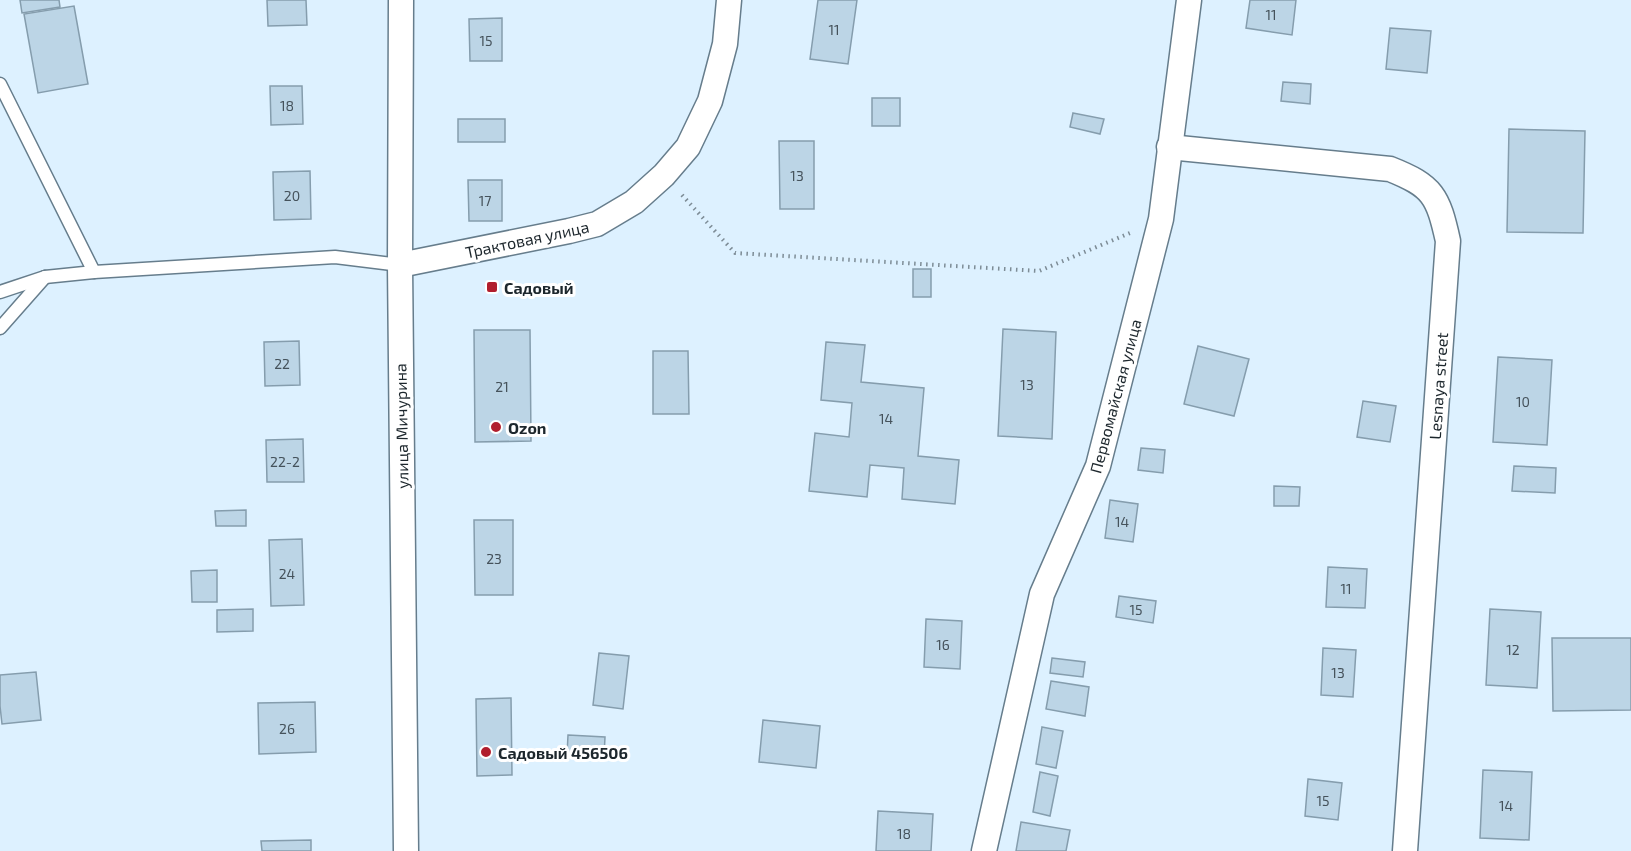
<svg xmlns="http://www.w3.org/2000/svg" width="1631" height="851" font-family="'Exo 2',sans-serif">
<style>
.building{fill:#bcd5e6;stroke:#859dad;stroke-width:1.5}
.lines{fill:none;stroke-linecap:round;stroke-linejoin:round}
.lane-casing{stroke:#667d8c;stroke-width:15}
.street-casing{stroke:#667d8c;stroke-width:27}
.path{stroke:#7d8c96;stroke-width:4;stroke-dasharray:1.5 4.5;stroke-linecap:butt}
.lane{stroke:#fff;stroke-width:12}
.street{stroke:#fff;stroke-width:24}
.poi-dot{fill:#b11e2d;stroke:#fff;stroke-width:2}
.labels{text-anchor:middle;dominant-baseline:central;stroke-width:6;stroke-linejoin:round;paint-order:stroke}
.number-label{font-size:14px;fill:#45525b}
.street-label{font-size:16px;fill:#1d272d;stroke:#fff}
.poi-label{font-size:16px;font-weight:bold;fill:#1d272d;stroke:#fff;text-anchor:start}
</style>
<rect width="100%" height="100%" fill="#ddf1ff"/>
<g class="building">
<polygon points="20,0 59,0 60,7 22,13"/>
<polygon points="267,0 306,0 307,25 268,26"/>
<polygon points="818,0 857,0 848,64 810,59"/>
<polygon points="1250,0 1296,0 1292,35 1246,28"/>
<polygon points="74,6 88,84 38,93 24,14"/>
<polygon points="502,18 502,61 470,61 469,19"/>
<polygon points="1390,28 1431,31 1427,73 1386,69"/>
<polygon points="1283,82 1311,84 1310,104 1281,101"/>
<polygon points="270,86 302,86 303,124 271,125"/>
<rect x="872" y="98" width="28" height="28"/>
<polygon points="1073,113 1104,119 1100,134 1070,127"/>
<rect x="458" y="119" width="47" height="23"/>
<polygon points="1509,129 1585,131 1583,233 1507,232"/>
<polygon points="779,141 814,141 814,209 780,209"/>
<polygon points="310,171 311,219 274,220 273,172"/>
<polygon points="468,180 502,180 502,221 469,221"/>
<rect x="913" y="269" width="18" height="28"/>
<polygon points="1003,329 1056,332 1052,439 998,436"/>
<polygon points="474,330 530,330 531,441 475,442"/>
<polygon points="299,341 300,385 265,386 264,342"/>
<polygon points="826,342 865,345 861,382 924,388 918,456 959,460 955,504 902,499 904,468 870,465 867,497 809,491 815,433 849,437 852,403 821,400"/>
<polygon points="1198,346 1249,359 1234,416 1184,404"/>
<polygon points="653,351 688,351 689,414 653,414"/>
<polygon points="1498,357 1552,360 1547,445 1493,442"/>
<polygon points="1363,401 1396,406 1390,442 1357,437"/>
<polygon points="303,439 304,482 267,482 266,440"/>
<polygon points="1141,448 1165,450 1163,473 1138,470"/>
<polygon points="1514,466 1556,468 1555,493 1512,491"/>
<polygon points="1274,486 1300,487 1299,506 1274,506"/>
<polygon points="1110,500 1138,504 1133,542 1105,538"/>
<polygon points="246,510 246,526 216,526 215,511"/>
<polygon points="474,520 513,520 513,595 475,595"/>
<polygon points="302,539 304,605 271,606 269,540"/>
<polygon points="1328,567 1367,569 1365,608 1326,607"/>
<polygon points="217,570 217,602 192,602 191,571"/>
<polygon points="1119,596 1156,601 1153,623 1116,617"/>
<polygon points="253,609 253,631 217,632 217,610"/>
<polygon points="1490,609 1541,612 1537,688 1486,685"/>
<polygon points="926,619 962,621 960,669 924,667"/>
<polygon points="1552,638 1631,638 1631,710 1553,711"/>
<polygon points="1323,648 1356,650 1353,697 1321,695"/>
<polygon points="599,653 629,656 623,709 593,705"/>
<polygon points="1052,658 1085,662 1083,677 1050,673"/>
<polygon points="36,672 41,720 2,724 0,706 0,675"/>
<polygon points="1051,681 1089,687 1085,716 1046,709"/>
<polygon points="511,698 512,775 477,776 476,699"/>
<polygon points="315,702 316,752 259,754 258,703"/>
<polygon points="763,720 820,726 816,768 759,762"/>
<polygon points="1042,727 1063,731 1056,768 1036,764"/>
<polygon points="568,735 605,737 604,757 567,755"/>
<polygon points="1483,770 1532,772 1529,840 1480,838"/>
<polygon points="1040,772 1058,776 1050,816 1033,812"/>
<polygon points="1308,779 1342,783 1338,820 1305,816"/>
<polygon points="878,811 933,814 931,851 876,851"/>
<polygon points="1021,822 1070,830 1066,851 1016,851"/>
<polygon points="311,840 311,851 262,851 261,841"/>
</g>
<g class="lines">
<defs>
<g id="lane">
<polyline points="0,84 94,272"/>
<polyline points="0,292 45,277 94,272 335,257 400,265"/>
<polyline points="0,328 45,277"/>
</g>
<g id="street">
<polyline points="401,0 400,265 406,851"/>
<path d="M 1169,147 L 1390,169 C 1433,186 1438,196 1448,241 L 1405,851"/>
<polyline points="400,265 569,231 597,224 634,202 664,175 688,147 710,101 725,44 729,0"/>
<polyline points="984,851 1042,594 1098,466 1161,219 1189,0"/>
</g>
</defs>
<use href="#lane" class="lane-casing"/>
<use href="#street" class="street-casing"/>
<polyline class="path" points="682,195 735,253 1039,271 1130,233"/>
<use href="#lane" class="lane"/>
<use href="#street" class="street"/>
</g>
<g class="poi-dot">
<rect x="486" y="281" width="12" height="12" rx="3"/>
<circle cx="496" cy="427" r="6"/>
<circle cx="486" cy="752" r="6"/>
</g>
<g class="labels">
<g class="number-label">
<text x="1271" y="14">11</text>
<text x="834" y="29">11</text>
<text x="486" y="40">15</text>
<text x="287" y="105">18</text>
<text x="797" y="175">13</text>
<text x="292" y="195">20</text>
<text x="485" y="200">17</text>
<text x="282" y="363">22</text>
<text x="1027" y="384">13</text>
<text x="502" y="386">21</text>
<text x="1523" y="401">10</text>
<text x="886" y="418">14</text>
<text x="285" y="461">22-2</text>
<text x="1122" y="521">14</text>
<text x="494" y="558">23</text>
<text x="287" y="573">24</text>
<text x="1346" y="588">11</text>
<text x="1136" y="609">15</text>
<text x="943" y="644">16</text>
<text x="1513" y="649">12</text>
<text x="1338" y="672">13</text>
<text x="287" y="728">26</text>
<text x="1323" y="800">15</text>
<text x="1506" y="805">14</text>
<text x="904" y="833">18</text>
</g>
<g class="street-label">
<text transform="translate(527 239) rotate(-12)">Трактовая улица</text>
<text transform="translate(1438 386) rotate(-86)">Lesnaya street</text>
<text transform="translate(1115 396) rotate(-75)">Первомайская улица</text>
<text transform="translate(401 426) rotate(-91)">улица Мичурина</text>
</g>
<g class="poi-label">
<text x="504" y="287">Садовый</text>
<text x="508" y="427">Ozon</text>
<text x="498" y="752">Садовый 456506</text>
</g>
</g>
</svg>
